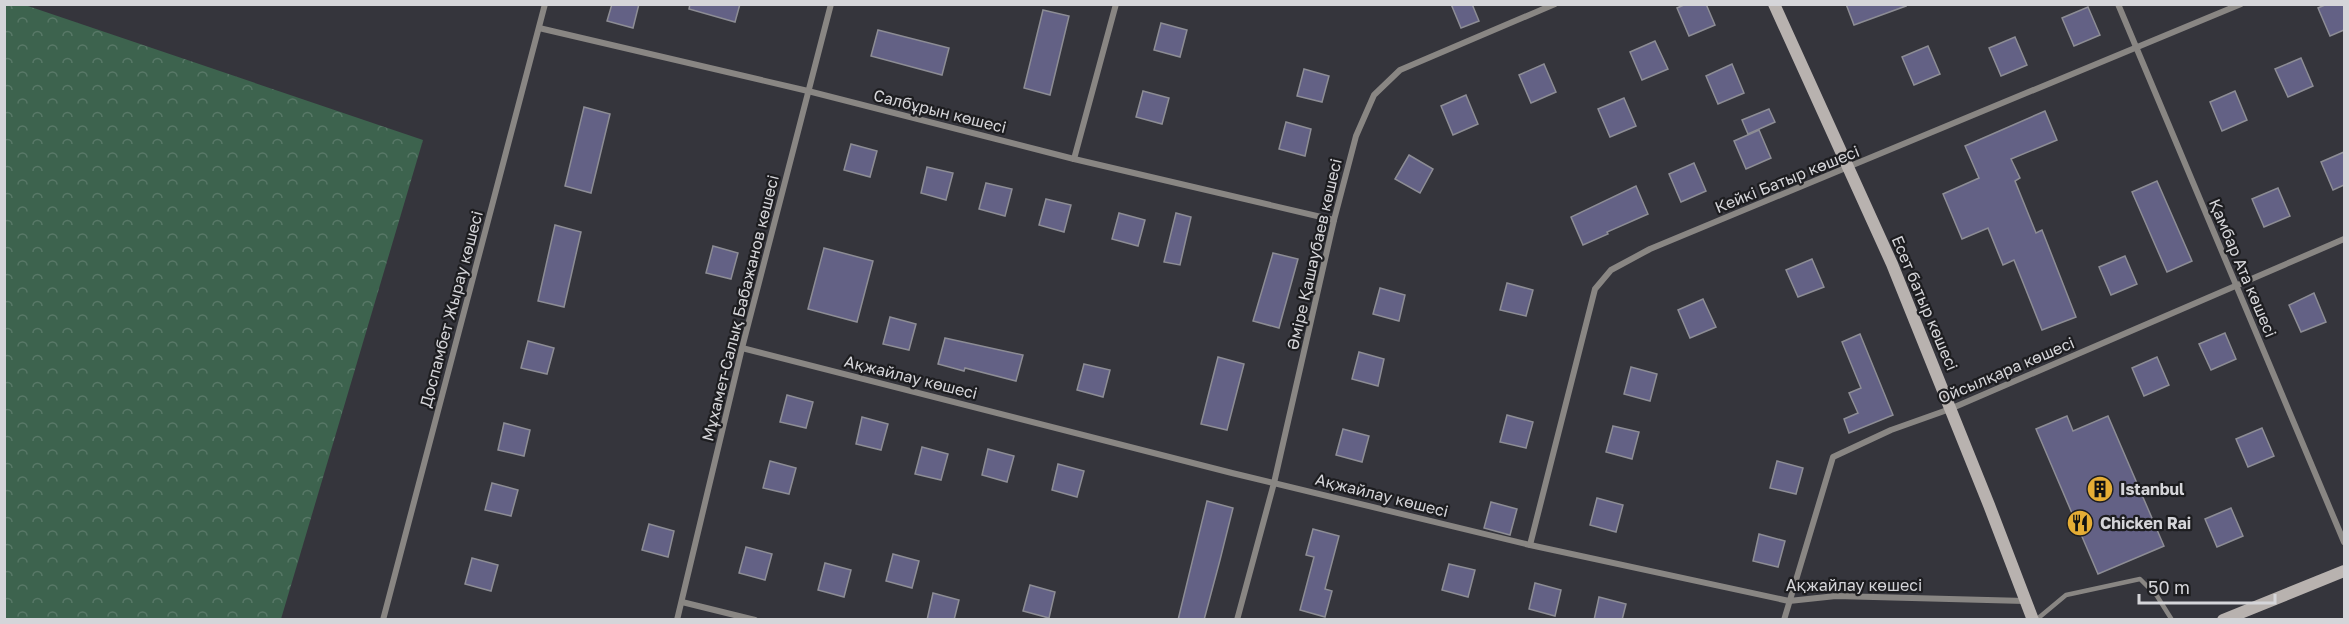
<svg xmlns="http://www.w3.org/2000/svg" width="2349" height="624" font-family="'Golos Text',sans-serif">
<style>
.forest{fill:url(#forest-crowns)}
.building{fill:#636185;stroke:#8d8d95;stroke-width:1.5}
.lines{fill:none;stroke-linecap:round;stroke-linejoin:round}
.lane{stroke:#898683;stroke-width:4.5}
.street{stroke:#898683;stroke-width:6}
.secondary{stroke:#b8b2af;stroke-width:12}
.labels{text-anchor:middle;dominant-baseline:central;stroke-width:4.5;stroke-linejoin:round;paint-order:stroke}
.street-label{font-size:16px;fill:#d5d5d9;stroke:#1d1d20}
.poi-label{font-size:16px;font-weight:bold;fill:#d5d5d9;stroke:#1d1d20;text-anchor:start}
</style>
<defs>
<pattern id="forest-crowns" width="20" height="18" patternUnits="userSpaceOnUse" patternTransform="scale(1.5)"><rect width="20" height="18" fill="#3d634e"/><path d="M2 6a3 3 0 1 1 6 0M12 15a3 3 0 1 1 6 0" fill="none" stroke="#587867"/></pattern>
</defs>
<rect width="100%" height="100%" fill="#35353c"/>
<polygon class="forest" points="4,5 25,5 423,140 281,619 5,619"/>
<g class="building">
<polygon points="612,4 639,4 633,28 607,21"/>
<polygon points="690,4 740,4 735,22 689,9"/>
<polygon points="1451,4 1472,4 1479,21 1461,28"/>
<polygon points="1686,4 1706,4 1715,25 1689,36 1677,8"/>
<polygon points="1846,4 1905,4 1906,6 1854,25"/>
<polygon points="2327,4 2344,4 2344,30 2330,36 2318,8"/>
<polygon points="2088,7 2100,35 2074,46 2062,18"/>
<polygon points="1043,10 1069,16 1050,95 1024,88"/>
<polygon points="1161,23 1187,30 1180,57 1154,50"/>
<polygon points="878,30 949,48 942,75 871,56"/>
<polygon points="2015,37 2027,65 2001,76 1989,48"/>
<polygon points="1655,41 1668,69 1642,80 1630,52"/>
<polygon points="1928,46 1940,74 1914,85 1902,57"/>
<polygon points="2301,58 2313,86 2288,97 2275,69"/>
<polygon points="1544,64 1556,92 1531,103 1519,75"/>
<polygon points="1732,64 1744,93 1718,104 1706,76"/>
<polygon points="1304,69 1329,76 1322,102 1297,96"/>
<polygon points="1143,91 1169,98 1162,124 1136,117"/>
<polygon points="2235,91 2247,120 2222,131 2210,102"/>
<polygon points="1466,95 1478,124 1453,135 1441,106"/>
<polygon points="1624,98 1636,126 1610,137 1598,109"/>
<polygon points="584,107 610,114 591,193 565,186"/>
<polygon points="1769,109 1775,122 1748,134 1742,120"/>
<polygon points="2045,111 2057,140 2011,159 2020,178 2015,181 2036,233 2042,230 2076,317 2042,330 2014,260 2003,265 1988,228 1962,239 1943,194 1979,178 1965,146"/>
<polygon points="1286,122 1311,129 1305,156 1279,149"/>
<polygon points="1759,130 1771,158 1746,169 1734,141"/>
<polygon points="851,144 877,151 870,177 844,170"/>
<polygon points="2344,152 2344,185 2333,190 2321,162"/>
<polygon points="1409,155 1433,169 1420,193 1395,179"/>
<polygon points="1694,163 1706,191 1681,202 1669,174"/>
<polygon points="927,167 953,173 946,200 921,193"/>
<polygon points="2157,181 2192,261 2167,272 2132,192"/>
<polygon points="986,183 1012,189 1005,216 979,209"/>
<polygon points="1636,186 1648,214 1607,232 1608,234 1583,245 1571,217"/>
<polygon points="2278,188 2290,216 2264,227 2252,199"/>
<polygon points="1046,199 1071,205 1064,232 1039,225"/>
<polygon points="1119,213 1145,220 1138,246 1112,239"/>
<polygon points="1176,213 1191,217 1180,265 1164,262"/>
<polygon points="555,225 581,232 564,307 538,301"/>
<polygon points="713,246 738,253 731,279 706,273"/>
<polygon points="824,248 873,261 857,322 808,309"/>
<polygon points="1273,253 1298,259 1279,328 1253,321"/>
<polygon points="2125,256 2137,284 2111,295 2099,267"/>
<polygon points="1812,259 1824,287 1798,297 1786,270"/>
<polygon points="1507,283 1533,290 1526,316 1500,310"/>
<polygon points="1380,288 1405,295 1399,321 1373,314"/>
<polygon points="2314,293 2326,322 2301,332 2289,305"/>
<polygon points="1703,299 1716,327 1690,338 1678,310"/>
<polygon points="890,317 916,324 909,350 883,344"/>
<polygon points="2225,333 2236,359 2211,370 2199,344"/>
<polygon points="1860,334 1893,415 1849,433 1844,419 1858,413 1849,393 1861,388 1842,342"/>
<polygon points="945,338 1023,355 1016,381 965,368 964,371 938,364"/>
<polygon points="528,341 554,348 547,374 521,368"/>
<polygon points="1359,352 1384,359 1378,386 1352,379"/>
<polygon points="1218,357 1244,364 1227,430 1201,424"/>
<polygon points="2157,357 2169,385 2144,396 2132,368"/>
<polygon points="1084,364 1110,370 1103,397 1077,390"/>
<polygon points="1631,367 1657,374 1650,401 1624,394"/>
<polygon points="787,395 813,402 806,428 780,422"/>
<polygon points="1507,415 1533,422 1526,448 1500,442"/>
<polygon points="2067,416 2073,431 2108,416 2164,546 2098,574 2036,429"/>
<polygon points="862,417 888,424 881,450 856,444"/>
<polygon points="504,423 530,430 524,456 498,450"/>
<polygon points="1613,426 1639,432 1632,459 1606,452"/>
<polygon points="2262,428 2274,456 2248,467 2236,439"/>
<polygon points="1343,429 1369,436 1362,462 1336,455"/>
<polygon points="922,447 948,454 941,480 915,474"/>
<polygon points="988,449 1014,456 1007,482 982,475"/>
<polygon points="770,461 796,468 789,494 763,488"/>
<polygon points="1777,461 1803,468 1796,494 1770,488"/>
<polygon points="1058,464 1084,471 1077,497 1052,490"/>
<polygon points="492,483 518,490 511,516 485,510"/>
<polygon points="1597,498 1623,505 1616,532 1590,525"/>
<polygon points="1207,501 1233,508 1220,560 1204,620 1178,620"/>
<polygon points="1491,502 1517,509 1510,535 1484,528"/>
<polygon points="2231,508 2243,536 2217,547 2205,519"/>
<polygon points="649,524 674,531 668,557 642,550"/>
<polygon points="1313,529 1339,536 1325,589 1332,591 1325,617 1300,610 1314,557 1306,555"/>
<polygon points="1759,534 1785,541 1778,567 1753,561"/>
<polygon points="746,547 772,554 765,580 739,573"/>
<polygon points="893,554 919,561 912,588 886,581"/>
<polygon points="472,558 498,565 491,591 465,584"/>
<polygon points="825,563 851,570 844,597 818,590"/>
<polygon points="1449,564 1475,570 1468,597 1442,590"/>
<polygon points="1535,583 1561,590 1555,616 1529,609"/>
<polygon points="1030,585 1055,592 1049,618 1023,611"/>
<polygon points="933,593 959,600 954,620 927,620"/>
<polygon points="1599,597 1626,604 1622,620 1594,620"/>
</g>
<g class="lines">
<polyline class="lane" points="2036,620 2066,595 2140,579 2157,596 2172,620"/>
<g class="street">
<polyline points="2118,4 2344,542"/>
<polyline points="539,28 808,91 1074,159 1334,220"/>
<polyline points="1074,159 1116,4"/>
<polyline points="742,348 1232,473 1530,545 1789,601 1836,596 2025,601"/>
<polyline points="1530,545 1595,289 1611,270 1650,249 2241,4"/>
<polyline points="682,602 755,620"/>
<polyline points="383,620 545,4"/>
<polyline points="677,620 742,348 831,4"/>
<polyline points="1237,620 1274,483 1334,220 1356,136 1374,95 1400,70 1555,4"/>
<polyline points="1784,620 1833,457 1891,430 1950,409 2344,239"/>
</g>
<g class="secondary">
<polyline points="1774,4 1892,264 1989,505 2033,620"/>
<polyline points="2223,620 2344,571"/>
</g>
</g>
<defs>
<symbol id="building-disc" viewBox="-11 -11 22 22"><circle r="9.5" fill="#e5ad35" stroke="#1d1d20"/><path d="M-4-6H4V6H1V3H-1V6H-4ZM-2.5-4.3h1.7v1.8h-1.7ZM.8-4.3h1.7v1.8H.8ZM-2.5-1h1.7V.8h-1.7ZM.8-1h1.7V.8H.8Z" fill="#111"/></symbol>
<symbol id="restaurant-disc" viewBox="-11 -11 22 22"><circle r="9.5" fill="#e5ad35" stroke="#1d1d20"/><path d="M-5-6h1v4h1v-4h1v4h1v-4h1v5L-1.5 .5V6h-2V.5L-5-1ZM5-6V6H3V1.5H1.5Q1.5-4 5-6Z" fill="#111"/></symbol>
</defs>
<g fill-rule="evenodd">
<use href="#building-disc" x="2085" y="474" width="30" height="30"/>
<use href="#restaurant-disc" x="2065" y="508" width="30" height="30"/>
</g>
<g class="labels">
<g class="street-label">
<text transform="translate(940 111) rotate(14)">Салбұрын көшесі</text>
<text transform="translate(1787 179) rotate(-22)">Кейкі Батыр көшесі</text>
<text transform="translate(1314 254) rotate(-77)">Әміре Қашаубаев көшесі</text>
<text transform="translate(2243 268) rotate(67)">Қамбар Ата көшесі</text>
<text transform="translate(1925 303) rotate(67)">Есет батыр көшесі</text>
<text transform="translate(740 308) rotate(-76)">Мұхамет-Салық Бабажанов көшесі</text>
<text transform="translate(451 309) rotate(-75)">Доспамбет Жырау көшесі</text>
<text transform="translate(2006 370) rotate(-23)">Ойсылқара көшесі</text>
<text transform="translate(911 377) rotate(14)">Ақжайлау көшесі</text>
<text transform="translate(1382 495) rotate(14)">Ақжайлау көшесі</text>
<text x="1854" y="585">Ақжайлау көшесі</text>
</g>
<g class="poi-label">
<text x="2120" y="489">Istanbul</text>
<text x="2100" y="523">Chicken Rai</text>
</g>
</g>
<rect width="2349" height="624" fill="none" stroke="#d5d5d9" stroke-width="12"/>
<path d="M2139 594v9h136v-9" fill="none" stroke="#d5d5d9" stroke-width="3"/>
<text x="2148" y="594" font-size="18" fill="#d5d5d9" stroke="#1d1d20" stroke-width="4.5" paint-order="stroke">50 m</text>
</svg>
